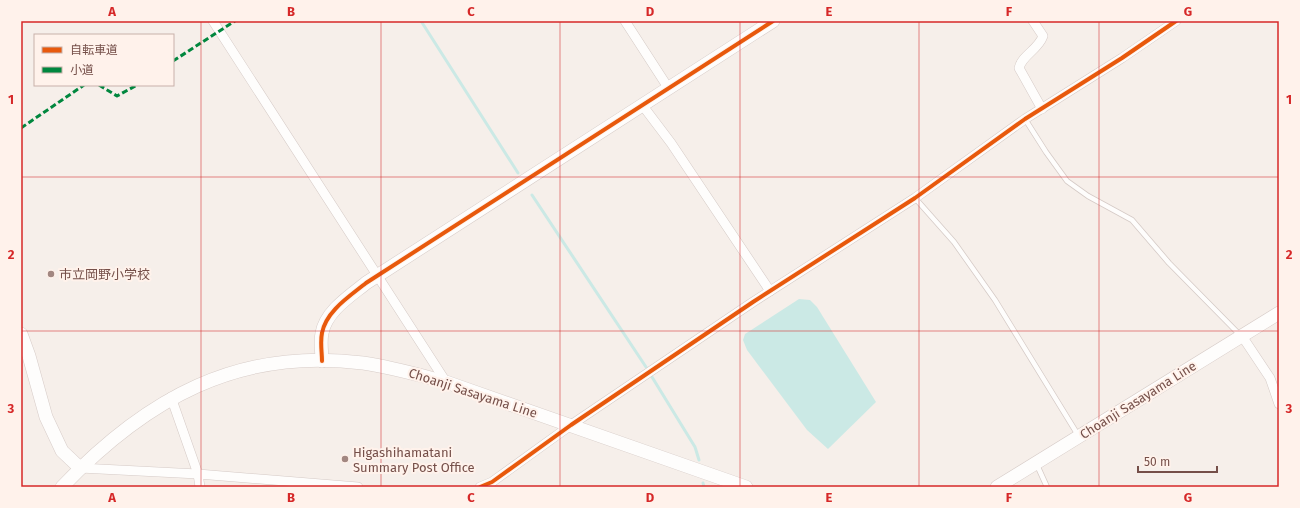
<svg xmlns="http://www.w3.org/2000/svg" width="1300" height="508" font-family="'Fira Sans','Noto Sans JP',sans-serif">
<style>
.water{fill:#cbe9e5}
.lines{fill:none;stroke-linecap:round;stroke-linejoin:round}
.stream{stroke:#cbe9e5;stroke-width:3}
.lane-casing{stroke:#d5cac6;stroke-width:6}
.street-casing{stroke:#d5cac6;stroke-width:10}
.secondary-casing{stroke:#d7ccc8;stroke-width:14}
.lane{stroke:#fefdfc;stroke-width:4.5}
.street{stroke:#fefdfc;stroke-width:9}
.secondary{stroke:#fefdfc;stroke-width:13}
.quiet{stroke:#00873e;stroke-width:3;stroke-dasharray:6 3;stroke-linecap:butt}
.cycleway-casing{stroke:#fff2eb;stroke-width:6}
.cycleway{stroke:#e8590c;stroke-width:4}
.grid{fill:none;stroke:#d62828;stroke-width:1;stroke-opacity:0.55}
.poi-dot{fill:#a28781;stroke:#fff2eb;stroke-width:1.5}
.labels{text-anchor:middle;dominant-baseline:central;stroke-width:4;stroke-linejoin:round;paint-order:stroke}
.poi-label{font-size:13px;fill:#754f49;stroke:#fff2eb;text-anchor:start}
.street-label{font-size:13px;fill:#754f49;stroke:#fff2eb}
.neatline{fill:none;stroke:#d62828;stroke-width:1.5}
.grid-label{font-size:13px;text-anchor:middle;font-weight:bold;fill:#d62828}
</style>
<rect width="100%" height="100%" fill="#f6efea"/>
<polygon class="water" points="799,299 810,300 817,307 876,402 828,449 807,430 747,350 743,340 745,334"/>
<g class="lines">
<g class="stream">
<polyline points="421,21 518,173"/>
<polyline points="532,195 646,367"/>
<polyline points="652,377 695,447 699,460"/>
<polyline points="703,483 704,487"/>
</g>
<defs>
<g id="lane">
<polyline points="1025,119 1046,152 1067,181 1088,196 1132,220 1169,263 1240,335"/>
<polyline points="915,198 954,242 995,300 1078,435"/>
<polyline points="1037,465 1047,487"/>
</g>
<g id="street">
<polyline points="213,21 446,382"/>
<polyline points="625,21 669,89"/>
<path d="M 1033,21 L 1043,36 C 1038,50 1022,55 1019,68 L 1042,109"/>
<polyline points="643,106 671,143 770,291"/>
<polyline points="1242,336 1270,378 1279,404"/>
<polyline points="171,397 198,474 200,487"/>
<polyline points="80,468 198,474 358,487"/>
<polyline points="480,487 492,482 571,425 753,302 915,198 1025,119 1122,58 1176,21"/>
</g>
<g id="secondary">
<polyline points="21,334 29,356 46,417 62,451 80,468"/>
<path d="M 322,361 C 322,352 320,342 322,333 C 326,311 350,296 366,283 L 773,21"/>
<path d="M 62,487 C 146,399 238,347 363,363 C 391,367 419,375 446,382 L 746,487"/>
<polyline points="997,487 1279,313"/>
</g>
</defs>
<use href="#lane" class="lane-casing"/>
<use href="#street" class="street-casing"/>
<use href="#secondary" class="secondary-casing"/>
<use href="#lane" class="lane"/>
<use href="#street" class="street"/>
<use href="#secondary" class="secondary"/>
<g class="quiet">
<polyline points="173,61 235,21"/>
<polyline points="99,85 117,96 137,85"/>
<polyline points="21,128 84,85"/>
</g>
<defs>
<g id="cycleway">
<path d="M 322,361 C 322,352 320,342 322,333 C 326,311 350,296 366,283 L 773,21"/>
<polyline points="480,487 492,482 571,425 753,302 915,198 1025,119 1122,58 1176,21"/>
</g>
</defs>
<use href="#cycleway" class="cycleway-casing"/>
<use href="#cycleway" class="cycleway"/>
</g>
<path class="grid" d="M 201,21 L 201,487M 381,21 L 381,487M 560,21 L 560,487M 740,21 L 740,487M 919,21 L 919,487M 1099,21 L 1099,487M 21,177 L 1279,177M 21,331 L 1279,331"/>
<g class="poi-dot">
<circle cx="51" cy="274" r="4"/>
<circle cx="345" cy="459" r="4"/>
</g>
<g class="labels">
<g class="poi-label">
<text x="59" y="274">市立岡野小学校</text>
<text x="353" y="452">Higashihamatani<tspan x="353" dy="15">Summary Post Office</tspan></text>
</g>
<g class="street-label">
<text transform="translate(473 393) rotate(18)">Choanji Sasayama Line</text>
<text transform="translate(1138 400) rotate(-32)">Choanji Sasayama Line</text>
</g>
</g>
<rect width="1300" height="508" fill="none" stroke="#fff2eb" stroke-width="44"/>
<rect x="34" y="34" width="140" height="52" fill="#fff2eb" stroke="#c8b1aa"/>
<rect x="42" y="47" width="20" height="6" fill="#e8590c" stroke="#c8b1aa"/>
<text x="70" y="54" font-size="12" fill="#754f49">自転車道</text>
<rect x="42" y="67" width="20" height="6" fill="#00873e" stroke="#c8b1aa"/>
<text x="70" y="74" font-size="12" fill="#754f49">小道</text>
<path d="M1138 466v6h79v-6" fill="none" stroke="#754f49" stroke-width="2"/>
<text x="1144" y="466" font-size="12" fill="#754f49" stroke="#fff2eb" stroke-width="3" paint-order="stroke">50 m</text>
<rect x="22" y="22" width="1256" height="464" class="neatline"/>
<g class="grid-label">
<text x="112" y="16">A</text>
<text x="291" y="16">B</text>
<text x="471" y="16">C</text>
<text x="650" y="16">D</text>
<text x="829" y="16">E</text>
<text x="1009" y="16">F</text>
<text x="1188" y="16">G</text>
<text x="11" y="104">1</text>
<text x="1289" y="104">1</text>
<text x="11" y="259">2</text>
<text x="1289" y="259">2</text>
<text x="11" y="413">3</text>
<text x="1289" y="413">3</text>
<text x="112" y="502">A</text>
<text x="291" y="502">B</text>
<text x="471" y="502">C</text>
<text x="650" y="502">D</text>
<text x="829" y="502">E</text>
<text x="1009" y="502">F</text>
<text x="1188" y="502">G</text>
</g>
</svg>
